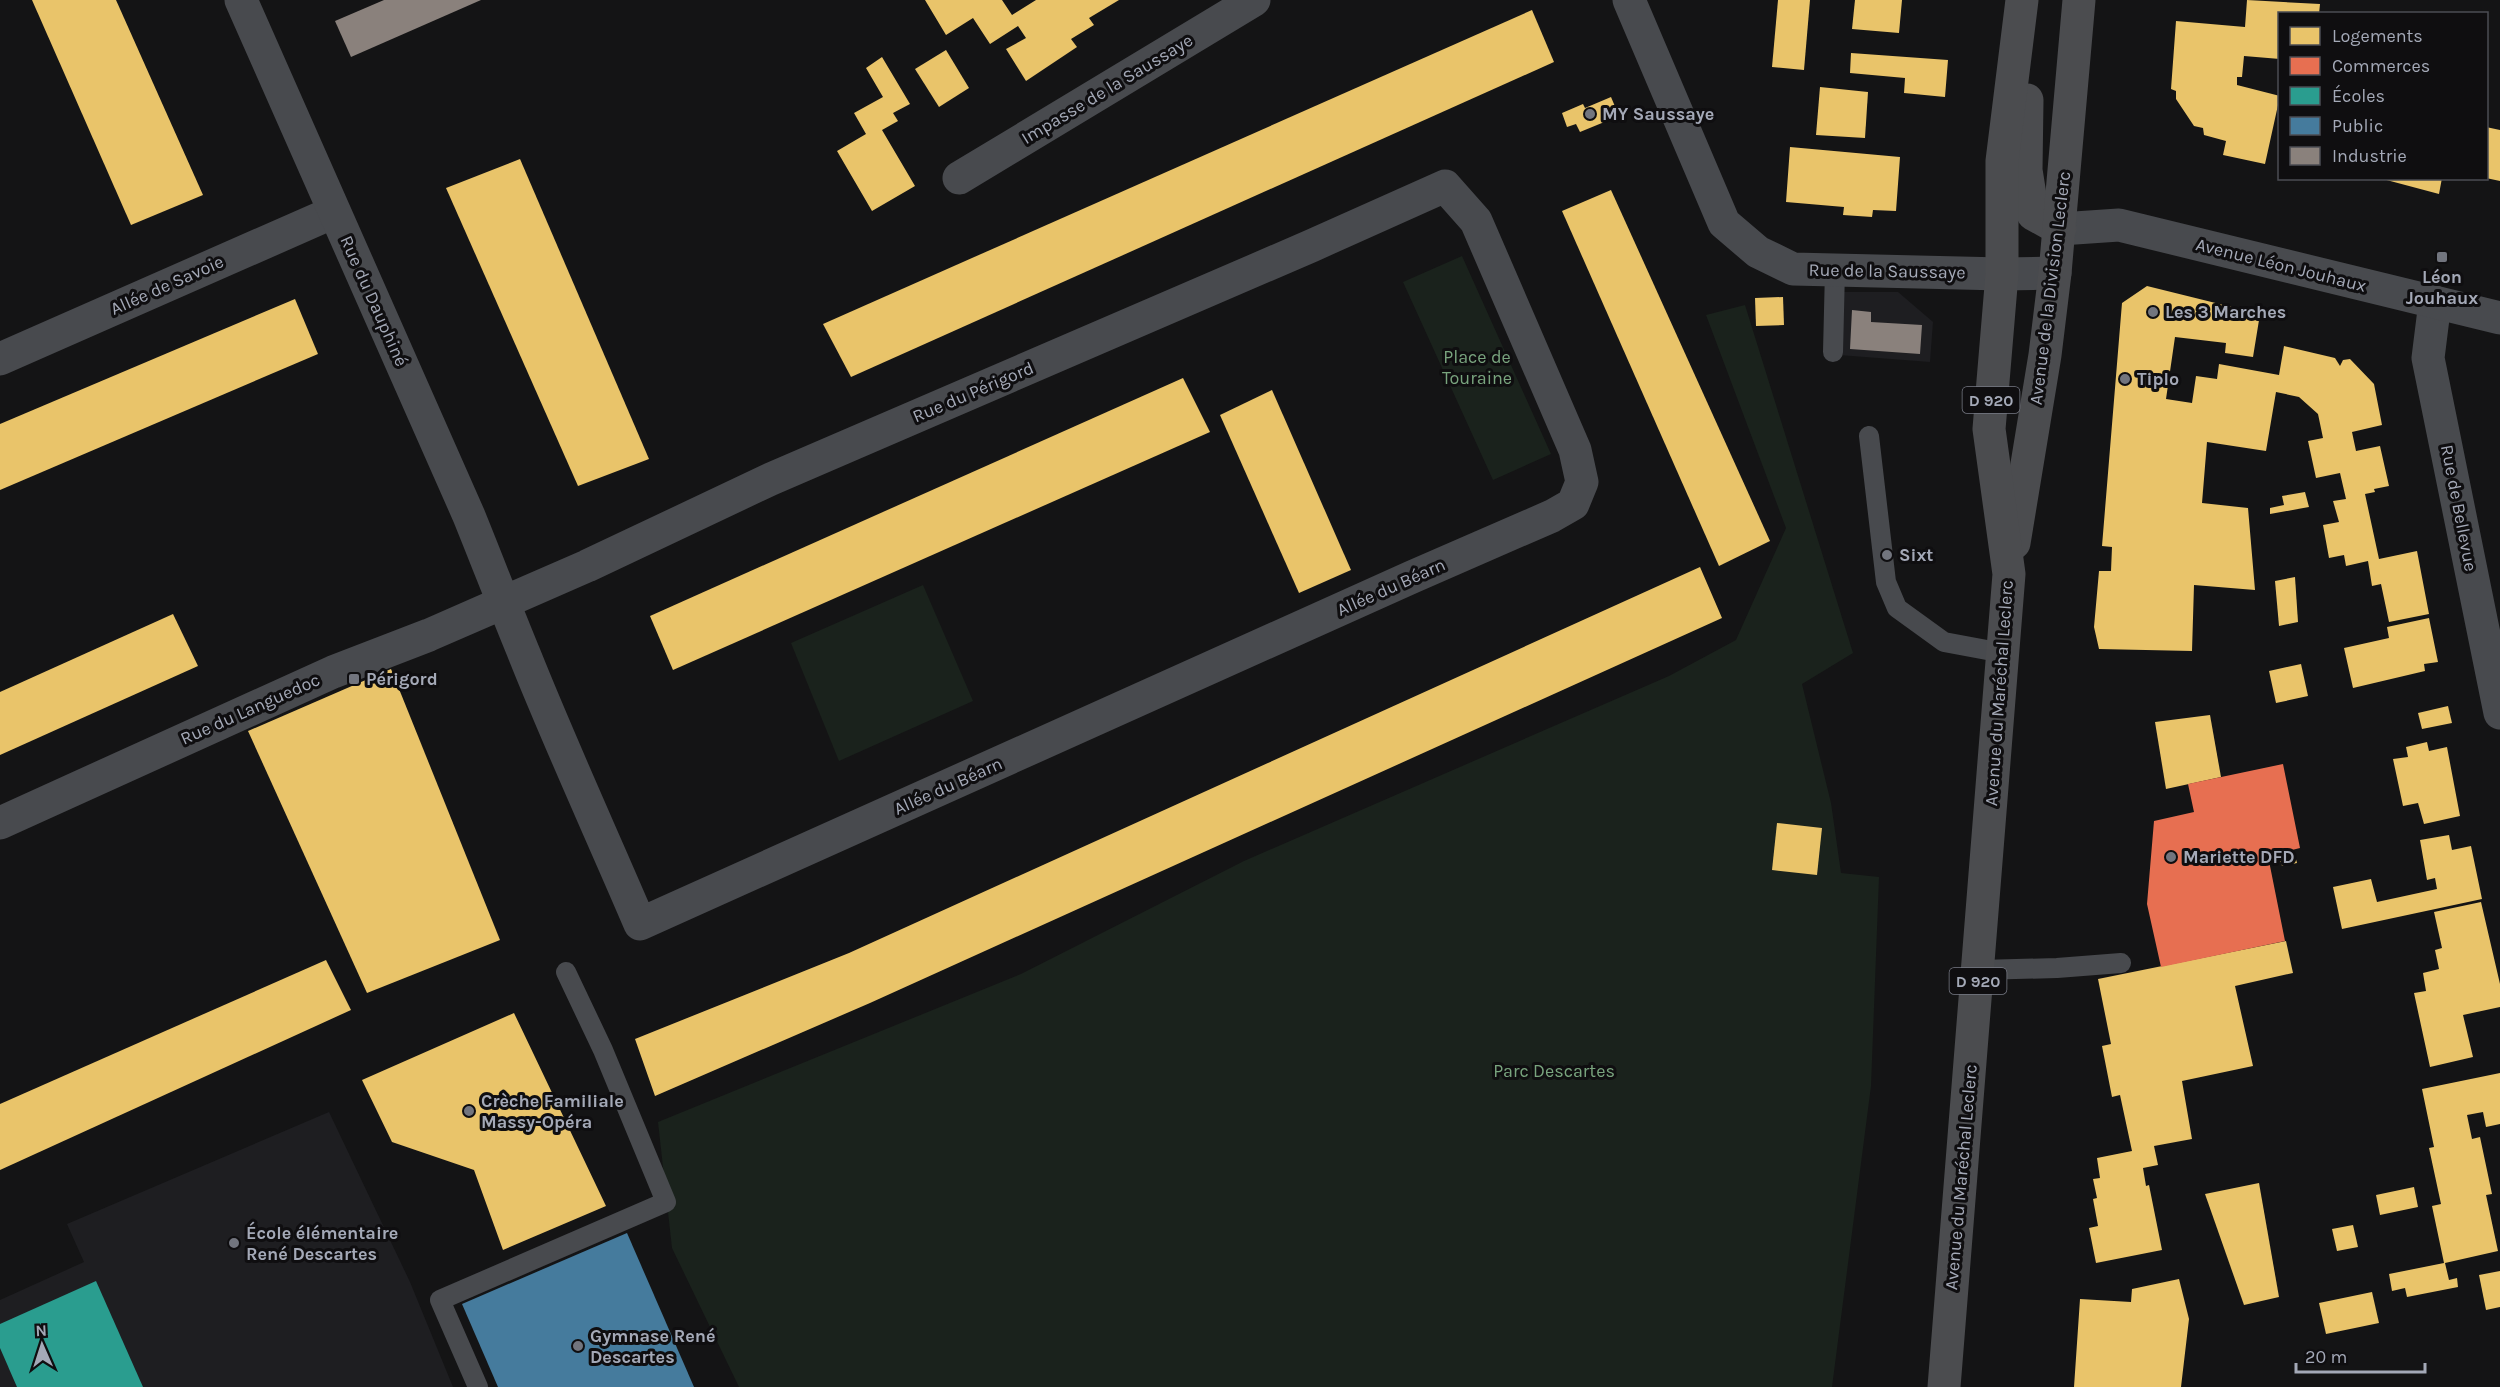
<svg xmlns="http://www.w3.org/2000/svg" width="2500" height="1387" font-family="Karla,sans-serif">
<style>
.built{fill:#1e1e21}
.green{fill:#1a221c}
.homes{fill:#e9c46a}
.shops{fill:#e76f51}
.schools{fill:#2a9d8f}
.public{fill:#457b9d}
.industry{fill:#8a817c}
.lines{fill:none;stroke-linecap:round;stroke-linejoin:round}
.service{stroke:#484a4e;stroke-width:20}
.minor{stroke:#484a4e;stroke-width:33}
.tertiary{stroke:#484a4e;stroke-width:33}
.primary{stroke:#4b4c4f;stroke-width:33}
.poi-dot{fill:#72757e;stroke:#0f0e10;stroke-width:2}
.labels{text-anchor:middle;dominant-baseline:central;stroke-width:6;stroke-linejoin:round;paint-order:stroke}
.shield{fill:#0f0e10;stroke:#777a85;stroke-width:1.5}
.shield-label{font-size:16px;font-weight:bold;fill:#a4a9b7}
.street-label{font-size:18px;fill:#a4a9b7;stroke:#0f0e10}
.poi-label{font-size:18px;font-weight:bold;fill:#a4a9b7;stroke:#0f0e10;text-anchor:start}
.park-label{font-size:18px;fill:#79a47e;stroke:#0f0e10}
</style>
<rect width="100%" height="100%" fill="#141415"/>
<g class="built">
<polygon points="1827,292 1898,292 1933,322 1930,362 1826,354"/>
<polygon points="329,1112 410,1282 453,1387 0,1387 0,1300 84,1262 67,1224"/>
</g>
<g class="green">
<polygon points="1462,256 1551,454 1493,480 1403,282"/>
<polygon points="1745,305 1853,653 1802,684 1831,803 1841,873 1879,877 1871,1086 1832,1387 739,1387 672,1248 658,1122 1021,974 1244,861 1669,676 1736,640 1786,528 1706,315"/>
<polygon points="923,585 973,701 839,761 791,643"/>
</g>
<g class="homes">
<polygon points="32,0 116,0 203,195 131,225"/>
<polygon points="925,0 1002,0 1012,15 1036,0 1119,0 1089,18 1094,25 1071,39 1077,47 1026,81 1006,49 1026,38 1018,26 990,44 973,18 946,35"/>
<polygon points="1778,0 1810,0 1804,70 1772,67"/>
<polygon points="1855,0 1902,0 1899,33 1852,29"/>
<polygon points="2247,0 2320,4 2319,14 2280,14 2280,59 2244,56 2242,77 2237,77 2237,85 2280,96 2265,164 2223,155 2226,141 2204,135 2203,128 2194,126 2176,99 2176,91 2171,89 2176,21 2245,27"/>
<polygon points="1532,10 1554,62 851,377 823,324"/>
<polygon points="946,50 969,88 939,107 915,69"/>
<polygon points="1851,53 1948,60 1945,97 1904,93 1905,78 1850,73"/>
<polygon points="882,57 910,104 893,113 898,121 882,130 915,186 872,211 837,151 866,134 854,113 883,97 866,68"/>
<polygon points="1820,87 1868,92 1865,138 1816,135"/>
<polygon points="1611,97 1619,116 1580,132 1576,124 1567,127 1562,113 1583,104 1585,108"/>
<polygon points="2486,127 2500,130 2500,181 2486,178"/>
<polygon points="1790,147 1900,157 1896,211 1873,210 1872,217 1843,215 1844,207 1786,202"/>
<polygon points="520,159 649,459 578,486 446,188"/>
<polygon points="2379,178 2442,178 2439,194"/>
<polygon points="1611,190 1770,541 1719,566 1562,211"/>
<polygon points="2147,286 2260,314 2253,357 2225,353 2226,343 2175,337 2166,399 2192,403 2196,376 2217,379 2219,364 2279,375 2284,346 2335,358 2340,366 2343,360 2350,359 2374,384 2382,425 2352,432 2356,451 2380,446 2389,486 2374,489 2375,492 2365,494 2379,559 2417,551 2429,614 2389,622 2381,584 2372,586 2368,561 2346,566 2344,555 2329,558 2323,525 2339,522 2333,501 2346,499 2340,473 2316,478 2308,441 2323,438 2318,414 2299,397 2276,392 2266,451 2207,442 2202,503 2248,508 2255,590 2194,585 2192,651 2099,649 2094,627 2099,571 2111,571 2112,547 2102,546 2122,303"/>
<polygon points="1783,297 1784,325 1756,326 1755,298"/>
<polygon points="295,299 318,354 0,490 0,424"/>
<polygon points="1183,378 1210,432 673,670 650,616"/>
<polygon points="1272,390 1351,570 1299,593 1220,415"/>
<polygon points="2305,492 2309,507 2270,514 2270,508 2284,505 2282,496"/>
<polygon points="1700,567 1722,618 870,1003 655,1096 635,1039 849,953"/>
<polygon points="2295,577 2298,622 2279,626 2275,581"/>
<polygon points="173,614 198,666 0,755 0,692"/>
<polygon points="2429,618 2438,662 2424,664 2425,671 2353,688 2344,648 2389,638 2387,627"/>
<polygon points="2301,664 2308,696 2276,703 2269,671"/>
<polygon points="391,669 500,940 367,993 248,731"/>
<polygon points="2448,706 2452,723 2422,729 2418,713"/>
<polygon points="2210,715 2221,777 2166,789 2155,722"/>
<polygon points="2427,742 2429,751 2447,747 2460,816 2424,824 2418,803 2403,806 2393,759 2408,757 2406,747"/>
<polygon points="1777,823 1822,828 1817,875 1772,870"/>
<polygon points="2449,835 2452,850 2471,846 2482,899 2342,929 2333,887 2371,879 2377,902 2437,889 2435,878 2427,880 2420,840"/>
<polygon points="2294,852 2297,863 2282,866 2279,856"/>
<polygon points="2481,902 2500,984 2500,1007 2463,1015 2473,1057 2430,1067 2414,993 2426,991 2423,973 2439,969 2435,950 2442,948 2434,912"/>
<polygon points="2286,941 2293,973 2235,986 2253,1066 2182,1081 2192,1139 2154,1146 2158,1165 2143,1168 2146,1186 2149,1185 2162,1250 2096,1263 2089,1228 2098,1226 2093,1199 2097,1198 2093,1179 2100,1178 2097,1158 2132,1151 2120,1095 2112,1097 2102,1046 2111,1044 2098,979"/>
<polygon points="326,960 351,1010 0,1170 0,1104"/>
<polygon points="514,1013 606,1206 503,1250 474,1170 392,1142 362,1080"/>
<polygon points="2500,1073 2500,1124 2486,1127 2483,1112 2467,1115 2472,1139 2480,1137 2492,1194 2486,1195 2498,1251 2445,1263 2449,1280 2457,1278 2458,1287 2407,1297 2405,1288 2392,1291 2389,1274 2444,1263 2432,1206 2441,1204 2429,1148 2434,1147 2422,1089"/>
<polygon points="2259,1183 2279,1297 2244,1305 2205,1194"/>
<polygon points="2414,1187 2418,1207 2380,1215 2376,1195"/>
<polygon points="2353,1225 2358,1247 2337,1251 2332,1229"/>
<polygon points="2500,1271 2500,1307 2486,1310 2479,1275"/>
<polygon points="2179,1279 2189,1319 2181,1387 2074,1387 2080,1299 2131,1302 2132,1289"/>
<polygon points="2372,1292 2379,1323 2326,1334 2319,1303"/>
</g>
<polygon class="shops" points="2283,764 2300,848 2268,856 2285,941 2161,967 2147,904 2154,821 2194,812 2188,784"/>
<polygon class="schools" points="96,1281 143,1387 17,1387 0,1348 0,1324"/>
<polygon class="public" points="627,1233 694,1387 498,1387 462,1304"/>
<g class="industry">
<polygon points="384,0 481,0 351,57 335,21"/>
<polygon points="1852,310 1871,312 1871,322 1922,325 1920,354 1850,349"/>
</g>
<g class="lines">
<g class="service">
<polyline points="1833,352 1835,270"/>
<polyline points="1869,436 1886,582 1897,608 1944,642 2003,653"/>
<polyline points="1979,970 2057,968 2121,963"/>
<polyline points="478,1387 440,1300 666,1202 603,1050 566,972"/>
</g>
<g class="minor">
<polyline points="1629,0 1724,223 1758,252 1793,269 2002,274 2055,273"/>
<polyline points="959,178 1254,0"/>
<polyline points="2435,302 2428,358 2500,713"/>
<polyline points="0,359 334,212"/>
<path d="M 0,823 L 333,672 L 429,635 L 587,566 L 771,479 L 1311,246 L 1445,186 L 1476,221 L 1575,450 L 1582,482 L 1573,504 L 1552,516 L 1412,577 L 640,924 C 602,835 561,746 525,656 C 506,610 488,563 469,516 L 241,0"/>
</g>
<polyline class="tertiary" points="2060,229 2119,225 2500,318"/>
<g class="primary">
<polyline points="2027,100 2026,170 2033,214 2060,229"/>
<polyline points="2014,543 2045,355 2055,273 2079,0"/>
<polyline points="1944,1387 2009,574 1989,429 2002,274 2002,161 2022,0"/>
</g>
</g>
<g class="poi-dot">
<circle cx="1590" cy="114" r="6"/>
<rect x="2436" y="251" width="12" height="12" rx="3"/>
<circle cx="2153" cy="312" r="6"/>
<circle cx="2125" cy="379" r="6"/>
<circle cx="1887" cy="555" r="6"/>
<rect x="348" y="673" width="12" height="12" rx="3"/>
<circle cx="2171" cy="857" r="6"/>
<circle cx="469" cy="1111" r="6"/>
<circle cx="234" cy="1243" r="6"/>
<circle cx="578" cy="1346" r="6"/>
</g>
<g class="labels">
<g class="shield">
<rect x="1962.5" y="387" width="57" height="26" rx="4.5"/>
<rect x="1949.5" y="968" width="57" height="26" rx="4.5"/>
</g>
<g class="shield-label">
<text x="1991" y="400">D 920</text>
<text x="1978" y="981">D 920</text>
</g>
<g class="street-label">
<text transform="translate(1107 89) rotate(-31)">Impasse de la Saussaye</text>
<text transform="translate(2281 265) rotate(14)">Avenue Léon Jouhaux</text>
<text transform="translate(1887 271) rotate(1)">Rue de la Saussaye</text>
<text transform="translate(167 285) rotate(-24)">Allée de Savoie</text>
<text transform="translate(2050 288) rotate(-83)">Avenue de la Division Leclerc</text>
<text transform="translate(374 301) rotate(66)">Rue du Dauphiné</text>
<text transform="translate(973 392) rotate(-23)">Rue du Périgord</text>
<text transform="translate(2459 508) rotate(79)">Rue de Bellevue</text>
<text transform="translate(1391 587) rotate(-24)">Allée du Béarn</text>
<text transform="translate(1999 693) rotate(-86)">Avenue du Maréchal Leclerc</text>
<text transform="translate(250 709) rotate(-24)">Rue du Languedoc</text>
<text transform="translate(948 786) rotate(-24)">Allée du Béarn</text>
<text transform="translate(1961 1177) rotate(-85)">Avenue du Maréchal Leclerc</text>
</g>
<g class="poi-label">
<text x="1602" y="114">MY Saussaye</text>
<text x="2442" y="277" text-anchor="middle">Léon<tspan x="2442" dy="21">Jouhaux</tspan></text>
<text x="2165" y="312">Les 3 Marches</text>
<text x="2137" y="379">Tiplo</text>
<text x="1899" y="555">Sixt</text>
<text x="366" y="679">Périgord</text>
<text x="2183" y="857">Mariette DFD</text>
<text x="481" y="1101">Crèche Familiale<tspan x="481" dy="21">Massy-Opéra</tspan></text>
<text x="246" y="1233">École élémentaire<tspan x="246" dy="21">René Descartes</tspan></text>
<text x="590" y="1336">Gymnase René<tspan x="590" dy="21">Descartes</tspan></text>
</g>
<g class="park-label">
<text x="1477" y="357">Place de<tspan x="1477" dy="21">Touraine</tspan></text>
<text x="1554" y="1071">Parc Descartes</text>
</g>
</g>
<rect x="2278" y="12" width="210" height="168" fill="#0f0e10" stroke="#4b4c53" stroke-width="1.5"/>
<rect x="2290" y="27" width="30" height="18" fill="#e9c46a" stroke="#4b4c53" stroke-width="1.5"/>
<text x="2332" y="42" font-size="18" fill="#a4a9b7">Logements</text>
<rect x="2290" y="57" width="30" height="18" fill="#e76f51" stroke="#4b4c53" stroke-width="1.5"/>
<text x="2332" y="72" font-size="18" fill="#a4a9b7">Commerces</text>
<rect x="2290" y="87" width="30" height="18" fill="#2a9d8f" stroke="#4b4c53" stroke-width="1.5"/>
<text x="2332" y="102" font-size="18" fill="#a4a9b7">Écoles</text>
<rect x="2290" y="117" width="30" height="18" fill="#457b9d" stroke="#4b4c53" stroke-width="1.5"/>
<text x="2332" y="132" font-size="18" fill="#a4a9b7">Public</text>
<rect x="2290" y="147" width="30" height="18" fill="#8a817c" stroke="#4b4c53" stroke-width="1.5"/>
<text x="2332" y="162" font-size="18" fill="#a4a9b7">Industrie</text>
<g transform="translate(42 1345) rotate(357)" stroke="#0f0e10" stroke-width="4.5" paint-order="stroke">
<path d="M0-4.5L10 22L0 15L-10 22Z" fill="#a4a9b7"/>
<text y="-9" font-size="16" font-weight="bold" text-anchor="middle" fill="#a4a9b7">N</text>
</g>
<path d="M2296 1363v9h129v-9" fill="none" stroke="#a4a9b7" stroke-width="3"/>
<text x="2305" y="1363" font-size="18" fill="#a4a9b7" stroke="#0f0e10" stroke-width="4.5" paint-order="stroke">20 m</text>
</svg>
